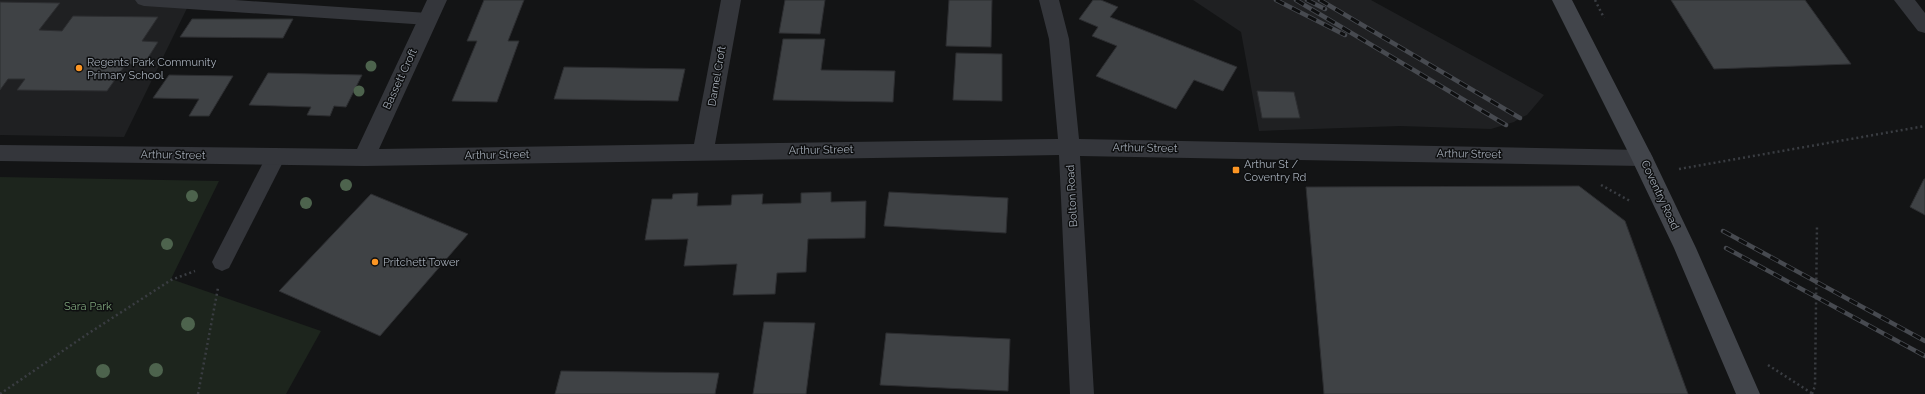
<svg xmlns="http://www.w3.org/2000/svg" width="1925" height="394" font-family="Raleway,sans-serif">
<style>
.built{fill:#1f2022}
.green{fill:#1d251d}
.building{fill:#3f4245;stroke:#2d2e31}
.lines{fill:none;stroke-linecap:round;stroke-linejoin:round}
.path{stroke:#3a3d42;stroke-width:2.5;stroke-dasharray:2 3;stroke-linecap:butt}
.service{fill:#34363b;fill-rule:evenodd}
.minor{fill:#34363b;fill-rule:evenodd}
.secondary{fill:#42454b;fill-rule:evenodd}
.rail-casing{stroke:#474a50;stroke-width:4.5}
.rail{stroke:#0e0f10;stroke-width:3;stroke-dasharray:9;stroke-linecap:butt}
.tree{fill:#4d634d}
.poi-dot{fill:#fc9624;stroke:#0e0f10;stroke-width:1.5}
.labels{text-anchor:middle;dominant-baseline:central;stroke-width:3;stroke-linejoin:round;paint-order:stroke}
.poi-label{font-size:11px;fill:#a4acb7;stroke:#0e0f10;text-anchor:start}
.street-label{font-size:11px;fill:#a4acb7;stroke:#0e0f10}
.park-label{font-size:11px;fill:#7da37a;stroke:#0e0f10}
</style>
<rect width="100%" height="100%" fill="#131415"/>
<g class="built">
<polygon points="0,0 191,0 124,137 0,135"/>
<polygon points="1193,0 1371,0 1544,95 1527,115 1520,118 1514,122 1491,129 1400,126 1259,131 1241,32"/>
</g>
<polygon class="green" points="0,177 219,181 171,279 321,331 286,394 0,394"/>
<g class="building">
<polygon points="484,0 524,0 508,41 519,41 497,102 452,101 477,41 467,41"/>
<polygon points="785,0 825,0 820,34 779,33"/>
<polygon points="949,0 992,0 991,47 946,46"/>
<polygon points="1093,0 1101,0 1118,7 1110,17 1237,67 1223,91 1194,80 1176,109 1096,76 1117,46 1092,36 1098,27 1079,19"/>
<polygon points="1671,0 1805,0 1851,64 1714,69"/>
<polygon points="0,2 60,3 39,30 62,31 73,16 158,17 142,41 158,42 144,64 126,64 107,91 17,90 25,79 8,79 0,90"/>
<polygon points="192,19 293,19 283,38 180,37"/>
<polygon points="783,39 825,39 821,70 895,71 893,102 773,100"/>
<polygon points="956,53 1002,54 1002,101 953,100"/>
<polygon points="564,67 685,69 678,101 554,99"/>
<polygon points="268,73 362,75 346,107 334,106 330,116 307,115 311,107 249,105"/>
<polygon points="169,75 233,76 209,116 189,116 199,99 153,98"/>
<polygon points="1257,91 1294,92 1300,118 1262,118"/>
<polygon points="1924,179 1925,179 1925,215 1910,207"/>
<polygon points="1579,186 1625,221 1688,394 1324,394 1306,187"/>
<polygon points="831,192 831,202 866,201 865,238 808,239 806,272 777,273 775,294 733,295 737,264 684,266 688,239 645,240 652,199 672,199 673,194 698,193 697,206 731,205 732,195 763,194 762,204 801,203 801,193"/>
<polygon points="889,192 1008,198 1006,233 884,226"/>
<polygon points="371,194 468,234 380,336 279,291"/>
<polygon points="764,322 815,323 806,394 753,394"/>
<polygon points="886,333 1010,339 1008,391 880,385"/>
<polygon points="561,371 719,373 715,394 555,394"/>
</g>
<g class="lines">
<g class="path">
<polyline points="1595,0 1604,18"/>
<polyline points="1679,169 1925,126"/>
<polyline points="1601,185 1630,201"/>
<polyline points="1768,365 1813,394"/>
<polyline points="0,394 86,335 171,280 195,271"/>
<polyline points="198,394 218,288"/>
<polyline points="1812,394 1815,386 1817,225"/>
</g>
<g class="service">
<polygon points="135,0 235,0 428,13 434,15 437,19 434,23 428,25 144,6 138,4"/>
<polygon points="276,148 283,151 286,156 229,268 222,271 215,268 212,262 215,256 269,151"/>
</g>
<g class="minor">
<polygon points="427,0 447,0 379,149 694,144 721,0 741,0 715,144 1058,139 1049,39 1039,0 1059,0 1069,39 1079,139 1642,150 1650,152 1653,158 1650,164 1642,166 1080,156 1094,394 1070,394 1059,155 364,166 0,161 0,145 357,149"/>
<polygon points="1894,0 1915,0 1925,13 1925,33 1918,31"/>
</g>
<polygon class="secondary" points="1552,0 1572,0 1653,158 1696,248 1760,394 1736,394 1674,248 1631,158"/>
<defs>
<g id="rail">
<polyline points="1276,0 1345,35"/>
<polyline points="1296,0 1506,125"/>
<polyline points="1307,0 1325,9"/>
<polyline points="1320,0 1520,118"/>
<polyline points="1723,231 1925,341"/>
<polyline points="1726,248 1925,356"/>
</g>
</defs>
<use href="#rail" class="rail-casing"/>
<use href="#rail" class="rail"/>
</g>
<g class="tree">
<circle cx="371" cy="66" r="5.5"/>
<circle cx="359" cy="91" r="5.5"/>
<circle cx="346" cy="185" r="6"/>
<circle cx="192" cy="196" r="6"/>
<circle cx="306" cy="203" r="6"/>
<circle cx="167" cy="244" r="6"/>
<circle cx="188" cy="324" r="7"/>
<circle cx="156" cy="370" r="7"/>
<circle cx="103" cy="371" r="7"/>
</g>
<g class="poi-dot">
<circle cx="79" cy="68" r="4"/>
<rect x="1232" y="166" width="8" height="8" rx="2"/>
<circle cx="375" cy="262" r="4"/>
</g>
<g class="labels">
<g class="poi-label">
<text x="87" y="62">Regents Park Community<tspan x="87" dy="13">Primary School</tspan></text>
<text x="1244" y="164">Arthur St /<tspan x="1244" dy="13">Coventry Rd</tspan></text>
<text x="383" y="262">Pritchett Tower</text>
</g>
<g class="street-label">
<text transform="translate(717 76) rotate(-80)">Darnel Croft</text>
<text transform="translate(400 79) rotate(-65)">Bassett Croft</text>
<text transform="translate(1145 148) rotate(1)">Arthur Street</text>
<text transform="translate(821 150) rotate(-1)">Arthur Street</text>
<text transform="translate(1469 154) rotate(1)">Arthur Street</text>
<text transform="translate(173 155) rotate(1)">Arthur Street</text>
<text transform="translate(497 155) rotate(-1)">Arthur Street</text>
<text transform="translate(1660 195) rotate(65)">Coventry Road</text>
<text transform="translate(1072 196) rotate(-93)">Bolton Road</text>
</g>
<g class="park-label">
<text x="88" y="306">Sara Park</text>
</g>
</g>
</svg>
